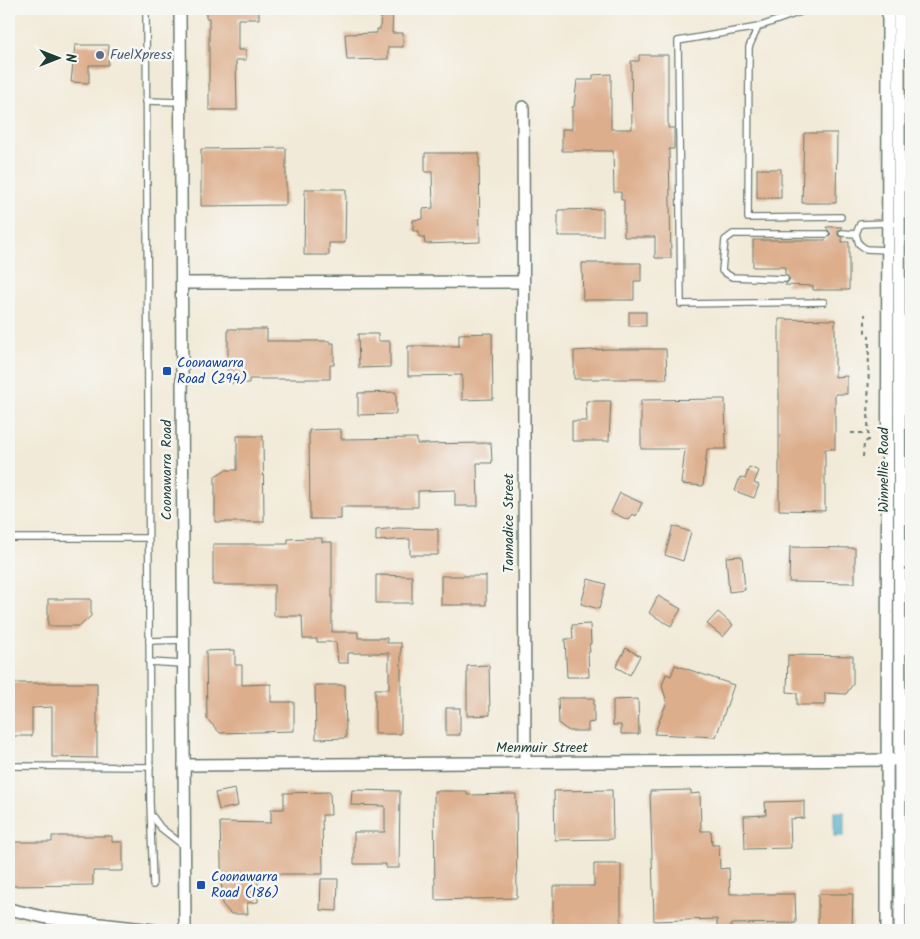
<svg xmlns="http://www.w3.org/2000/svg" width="920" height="939" font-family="Kalam,sans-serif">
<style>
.water{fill:#4cabcb;stroke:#367480}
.building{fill:#ddae8c}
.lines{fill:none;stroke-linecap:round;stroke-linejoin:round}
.service-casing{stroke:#697a6d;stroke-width:8}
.minor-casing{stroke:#697a6d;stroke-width:14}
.path{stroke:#697a6d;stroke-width:2;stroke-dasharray:4 4;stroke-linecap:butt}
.service{stroke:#fff;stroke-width:5.5}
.minor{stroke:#fff;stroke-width:11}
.service-dot{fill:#5c6f8a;stroke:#f6f6f2;stroke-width:2}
.transit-dot{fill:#1a4fb4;stroke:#f6f6f2;stroke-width:2}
.labels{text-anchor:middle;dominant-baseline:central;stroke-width:5;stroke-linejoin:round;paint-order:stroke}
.service-label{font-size:14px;fill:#4e5e75;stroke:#f6f6f2;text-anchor:start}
.transit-label{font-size:14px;fill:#164399;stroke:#f6f6f2;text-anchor:start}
.street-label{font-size:14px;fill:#1f3d34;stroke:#f6f6f2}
</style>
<rect width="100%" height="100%" fill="#f6f6f2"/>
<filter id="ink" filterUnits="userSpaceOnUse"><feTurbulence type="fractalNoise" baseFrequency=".02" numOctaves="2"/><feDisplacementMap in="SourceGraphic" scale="10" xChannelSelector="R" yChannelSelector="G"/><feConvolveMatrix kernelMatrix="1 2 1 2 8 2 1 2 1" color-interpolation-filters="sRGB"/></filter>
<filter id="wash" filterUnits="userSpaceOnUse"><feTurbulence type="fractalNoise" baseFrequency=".0096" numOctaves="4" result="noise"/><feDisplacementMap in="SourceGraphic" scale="20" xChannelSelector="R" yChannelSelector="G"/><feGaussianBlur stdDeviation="1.12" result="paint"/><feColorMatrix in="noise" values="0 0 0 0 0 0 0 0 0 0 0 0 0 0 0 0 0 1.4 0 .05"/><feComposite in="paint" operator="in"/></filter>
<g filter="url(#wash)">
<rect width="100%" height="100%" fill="#f2ead8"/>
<rect class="water" x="834" y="812" width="10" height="24"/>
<g id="blocks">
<g class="building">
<polygon points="206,9 259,9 259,19 238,19 238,50 246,50 246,60 236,60 237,110 209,110 209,18 206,18"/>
<polygon points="381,9 393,9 392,33 403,33 403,47 388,47 388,59 347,60 345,34 377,33 377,29 380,29"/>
<polygon points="75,45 109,45 108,65 89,65 89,83 71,82"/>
<polygon points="639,55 668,55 668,128 674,128 674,149 669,149 671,258 655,258 655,237 624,237 624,200 621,200 621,192 614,192 613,151 562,151 562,129 572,129 572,107 574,107 577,80 593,80 593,75 611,74 611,129 632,129 631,61 639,61"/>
<polygon points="804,133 837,133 836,203 802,203"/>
<polygon points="286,148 286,205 201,206 201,149"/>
<polygon points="425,153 479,153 480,242 425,244 424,237 419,237 419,231 413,231 413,220 423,219 423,209 433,208 432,172 425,172"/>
<rect x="757" y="169" width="24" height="29"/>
<polygon points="305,189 346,189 345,243 329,243 329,255 304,255"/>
<polygon points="603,209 603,236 558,236 558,210"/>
<polygon points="826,227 842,227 838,231 838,235 842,238 842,242 849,242 849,290 813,290 813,286 785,285 790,279 785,274 785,267 753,267 753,240 825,240 831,234"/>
<polygon points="582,263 641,263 641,281 634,281 634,300 583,300"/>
<rect x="629" y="312" width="17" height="14"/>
<polygon points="779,319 835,320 835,377 847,376 847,394 835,394 835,449 825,449 825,511 779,510"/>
<polygon points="228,329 267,329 267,341 330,341 330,343 334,343 334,365 330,365 330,379 249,379 249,383 228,383"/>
<polygon points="492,333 493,399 462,400 462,375 408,376 408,346 459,346 459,334"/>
<polygon points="358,334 378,334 378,341 390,341 390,367 359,368"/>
<polygon points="608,349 666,349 667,379 574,379 574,351"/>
<polygon points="396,392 396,414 358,415 358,393"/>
<polygon points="725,399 726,449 707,449 703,486 681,484 685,449 641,449 641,400"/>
<polygon points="586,401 611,401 609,441 572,441 572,421 587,421"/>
<polygon points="341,429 341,439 417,438 417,444 491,443 492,463 477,463 478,506 455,506 455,490 418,491 418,507 341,507 341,519 310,519 309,430"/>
<polygon points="237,436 263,436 264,522 215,522 215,476 225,470 237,470"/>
<polygon points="749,467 759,471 754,483 759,485 754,498 735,491 740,477 745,479"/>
<polygon points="620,493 642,503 636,516 632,514 628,520 611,512"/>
<polygon points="673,526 691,532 683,561 665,555"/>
<polygon points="398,528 438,529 438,555 410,555 410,539 376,541 376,530"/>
<polygon points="308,538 322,538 322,542 332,542 332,632 358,632 358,638 387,638 387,643 401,643 401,734 375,734 375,689 389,689 389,653 348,653 348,663 338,663 336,642 317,642 317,639 303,639 302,616 274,616 274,585 213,585 213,544 288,544 288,539"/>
<polygon points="790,547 855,548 855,583 789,582"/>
<polygon points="742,556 745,590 729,592 726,557"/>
<polygon points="376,575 412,576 412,603 376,603"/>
<rect x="441" y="576" width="45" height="29"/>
<polygon points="588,579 606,584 599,609 581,604"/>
<polygon points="658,596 681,609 671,626 649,613"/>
<polygon points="48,599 91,599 91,616 80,626 48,626"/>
<polygon points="718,612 733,625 723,637 707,624"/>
<polygon points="590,624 591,644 589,644 590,652 588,652 589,677 567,677 565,639 573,639 572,625"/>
<polygon points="626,648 640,656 630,675 616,667"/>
<polygon points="235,650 235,665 242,665 242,685 271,684 271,702 294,702 294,731 220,733 207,719 206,651"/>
<polygon points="788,655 853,656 853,684 846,694 825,693 825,705 797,705 797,693 787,692"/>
<polygon points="489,665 490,715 467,716 467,666"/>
<polygon points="675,665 734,685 716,737 654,734 667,702 662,686 666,674 671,676"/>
<polygon points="9,683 97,683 97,758 52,757 52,707 32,708 32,736 9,736"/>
<polygon points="315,685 345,685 346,738 316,739"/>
<polygon points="558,698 594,698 594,722 588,723 588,731 569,731 559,724"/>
<polygon points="638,699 639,734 621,734 621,725 613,725 613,700"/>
<rect x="446" y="708" width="14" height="27"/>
<polygon points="235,789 238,806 219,810 215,793"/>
<polygon points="352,790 400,791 399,868 386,868 386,864 354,864 354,832 385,832 385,806 351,805"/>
<polygon points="612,790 613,839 555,840 554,791"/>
<polygon points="691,790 691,794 700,793 701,831 711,831 712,845 719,845 720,869 729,868 730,894 795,894 796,923 731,924 731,929 717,929 717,919 654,921 650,791"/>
<polygon points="434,791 467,791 467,795 516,794 517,898 435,900"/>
<polygon points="330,792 331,815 322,815 323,874 258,874 258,902 247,903 248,914 231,914 222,904 220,822 271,823 271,809 284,809 284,793"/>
<polygon points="804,801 804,818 790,819 791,848 745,849 744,816 766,815 765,802"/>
<polygon points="52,836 112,836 112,842 123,842 123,871 93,871 93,885 9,886 9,842 52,842"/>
<polygon points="594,864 621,864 621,926 553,926 553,886 594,886"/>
<polygon points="321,879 338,879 337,911 320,910"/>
<polygon points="818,894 853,894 852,930 818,930"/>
</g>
</g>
</g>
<g filter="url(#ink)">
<use href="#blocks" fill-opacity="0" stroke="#697a6d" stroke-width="1"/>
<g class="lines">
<defs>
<g id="service">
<polyline points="146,9 150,802 153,885"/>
<polyline points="809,9 758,27 749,47 748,218 841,217"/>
<polyline points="758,27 678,41 681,304 824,302"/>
<polyline points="146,101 181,102"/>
<polyline points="842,233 856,234 859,244 866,249 888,250"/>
<polyline points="856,234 860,224 888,223"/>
<polyline points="785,279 732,277 722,271 725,240 733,234 826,234"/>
<polyline points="9,538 148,538"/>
<polyline points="149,641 183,640"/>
<polyline points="149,662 183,664"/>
<polyline points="9,766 150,767"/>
<polyline points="153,817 161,828 184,846"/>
</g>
<g id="minor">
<polyline points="180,9 185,930"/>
<polyline points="899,9 900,930"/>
<polyline points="523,107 525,763"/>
<polyline points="182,283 523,282"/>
<polyline points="184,765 893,760"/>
<polyline points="9,909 47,918 153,930"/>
<polyline points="887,930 888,9"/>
</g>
</defs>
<use href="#service" class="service-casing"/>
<use href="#minor" class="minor-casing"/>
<g class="path">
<polyline points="851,433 868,433"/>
<polyline points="863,457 864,443 868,440 869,336 865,332 865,314"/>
</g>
<use href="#service" class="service"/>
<use href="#minor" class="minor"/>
</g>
</g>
<circle class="service-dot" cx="100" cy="55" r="5"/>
<g class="transit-dot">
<rect x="162" y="366" width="10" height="10" rx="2.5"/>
<rect x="196" y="880" width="10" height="10" rx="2.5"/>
</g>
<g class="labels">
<g class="service-label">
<text x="110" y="55">FuelXpress</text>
</g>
<g class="transit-label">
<text x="177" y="363">Coonawarra<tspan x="177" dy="16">Road (294)</tspan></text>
<text x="211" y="877">Coonawarra<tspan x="211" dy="16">Road (186)</tspan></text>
</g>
<g class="street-label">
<text transform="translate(167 470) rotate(-90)">Coonawarra Road</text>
<text transform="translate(884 470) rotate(-90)">Winnellie Road</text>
<text transform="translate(509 523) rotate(-90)">Tannadice Street</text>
<text x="542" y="748">Menmuir Street</text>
</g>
</g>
<rect width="920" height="939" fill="none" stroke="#f6f6f2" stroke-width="30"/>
<g transform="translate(58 58) rotate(90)" stroke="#f6f6f2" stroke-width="4" paint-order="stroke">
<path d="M0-4L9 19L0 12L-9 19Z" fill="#1f3d34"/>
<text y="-8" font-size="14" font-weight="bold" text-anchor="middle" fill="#1f3d34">N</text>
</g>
</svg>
